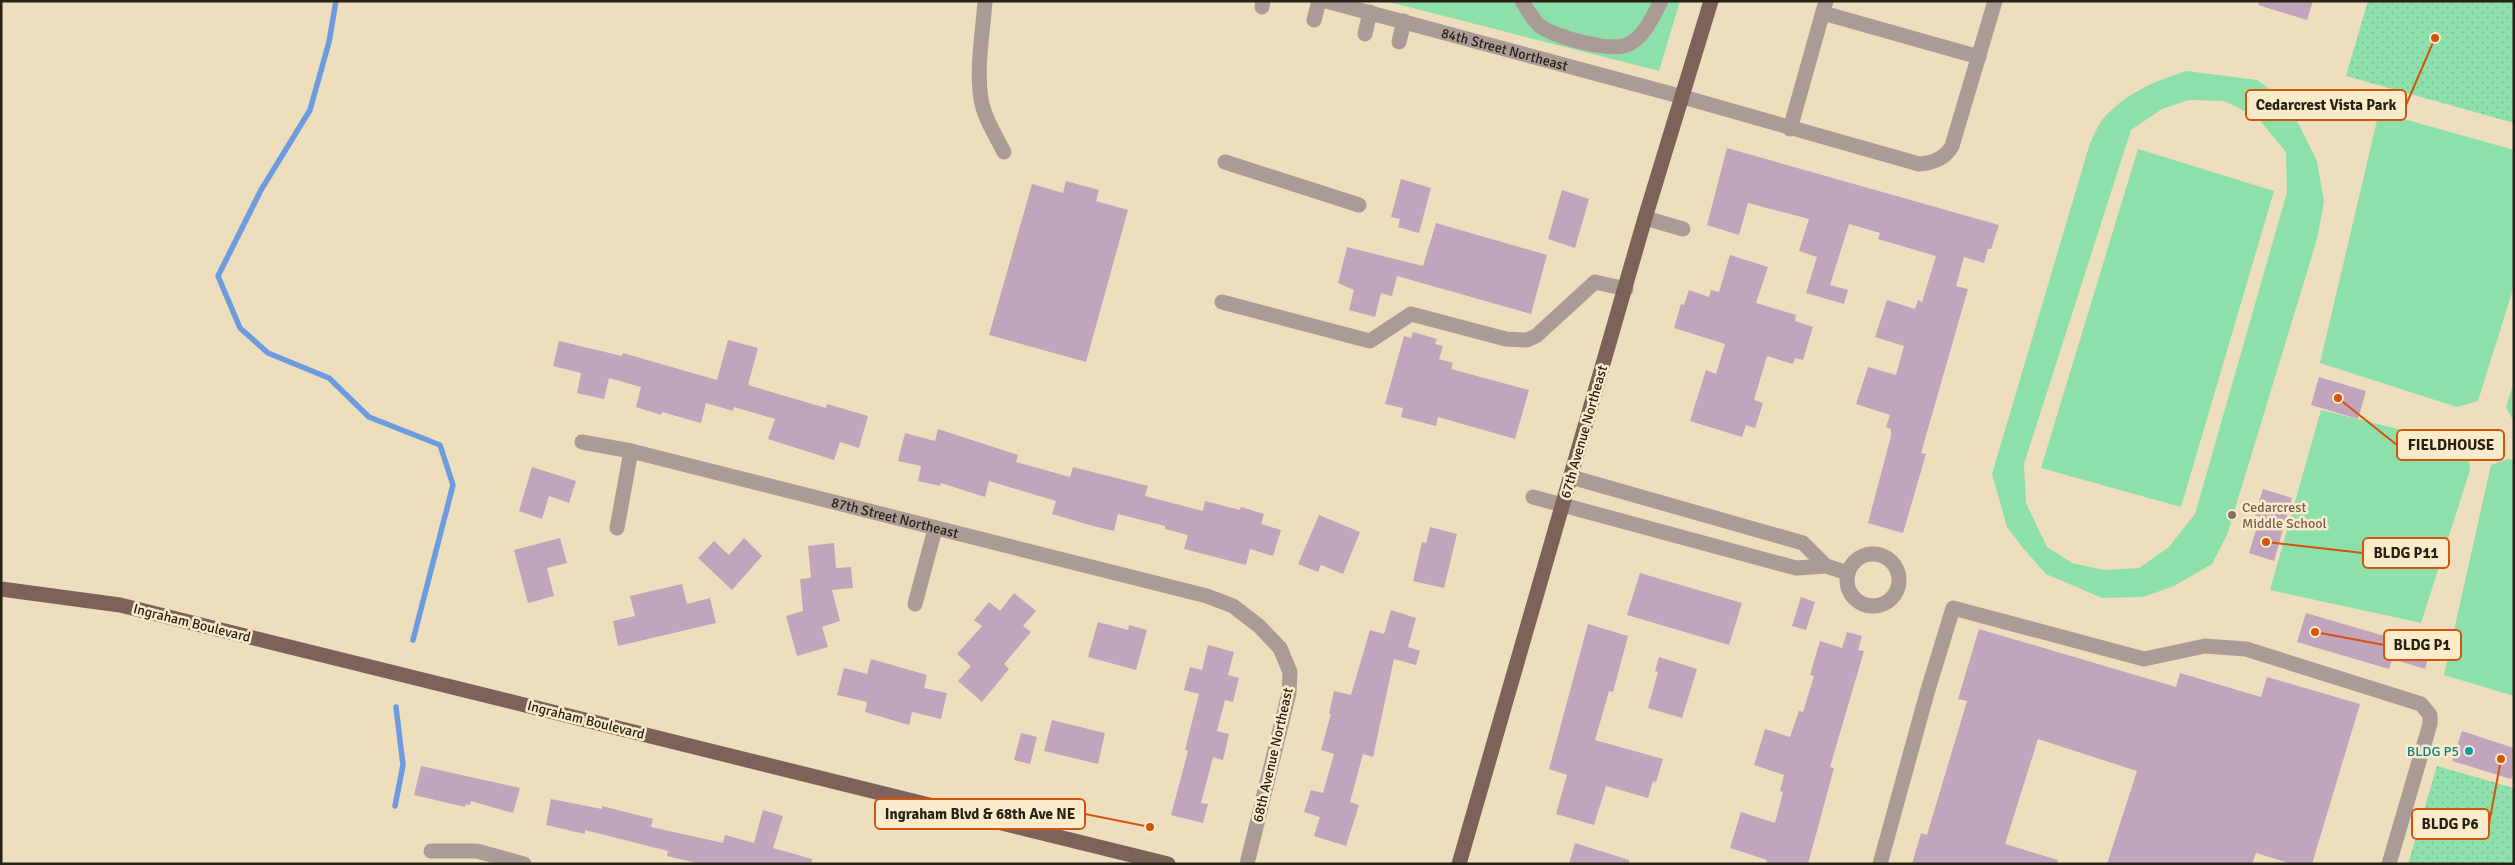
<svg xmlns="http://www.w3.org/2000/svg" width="2515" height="865" font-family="Signika,sans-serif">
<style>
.grass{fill:#8ee0aa;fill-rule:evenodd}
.park{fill:url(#park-dots)}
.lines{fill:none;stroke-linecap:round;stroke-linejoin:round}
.stream{stroke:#6c9cdf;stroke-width:5.5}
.building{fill:#c2a5bc}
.minor{stroke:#ab9b96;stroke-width:15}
.major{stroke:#7d6259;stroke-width:15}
.education-dot{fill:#8d6e63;stroke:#faebcb;stroke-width:2}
.culture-dot{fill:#0f9aa8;stroke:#faebcb;stroke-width:2}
.labels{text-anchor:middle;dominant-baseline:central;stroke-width:5;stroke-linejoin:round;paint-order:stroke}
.street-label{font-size:14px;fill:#272216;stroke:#faebcb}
.education-label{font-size:14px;fill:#785e54;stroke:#faebcb;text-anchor:start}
.culture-label{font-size:14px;fill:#0d838f;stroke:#faebcb;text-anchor:end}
.leader{fill:none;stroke:#d5540d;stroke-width:2}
.callout-dot{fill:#d5540d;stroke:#faebcb;stroke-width:2}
.callout{fill:#faebcb;stroke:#d5540d;stroke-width:2}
.callout-label{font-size:15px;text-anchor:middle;font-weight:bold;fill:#272216}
</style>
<defs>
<pattern id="park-dots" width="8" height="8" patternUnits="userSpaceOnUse" patternTransform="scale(1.25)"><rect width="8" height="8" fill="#8ee0aa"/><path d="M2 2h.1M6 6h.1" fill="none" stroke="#7ac092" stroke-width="1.8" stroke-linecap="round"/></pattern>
</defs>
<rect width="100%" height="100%" fill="#eddebe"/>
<g class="grass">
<polygon points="1385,1 1680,1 1659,71"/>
<path d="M 2186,71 L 2257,80 L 2287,101 L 2317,161 L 2324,202 L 2317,239 L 2227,535 L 2212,564 L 2174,586 L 2143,597 L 2102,598 L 2046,574 L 2023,548 L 2007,527 L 1992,474 L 2090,143 C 2094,136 2097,126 2103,119 C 2124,94 2155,81 2186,71 ZM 2189,100 L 2224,101 L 2257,117 L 2286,152 L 2287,192 L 2195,514 L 2169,547 L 2139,568 L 2104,570 L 2072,563 L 2047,547 L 2026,503 L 2024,464 L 2131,130 L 2162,109 Z"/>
<polygon points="2379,112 2514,150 2514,286 2478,401 2457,407 2320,363"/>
<polygon points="2138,149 2274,191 2181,507 2041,468"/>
<polygon points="2514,382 2514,422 2506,407"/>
<polygon points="2321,410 2467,446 2470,470 2421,623 2270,590"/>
<polygon points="2508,459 2514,460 2514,696 2444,675 2491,465"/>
</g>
<g class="park">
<polygon points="2368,1 2514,1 2514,123 2346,76"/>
<polygon points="2437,766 2514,788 2514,864 2408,864"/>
</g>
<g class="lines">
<g class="stream">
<polyline points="336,1 329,42 310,110 261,190 218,276 240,328 268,353 329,378 369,417 440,445 453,485 413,640"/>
<polyline points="395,806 403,765 396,707"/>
</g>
</g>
<g class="building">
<polygon points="2259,1 2313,1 2307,20 2258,5"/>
<polygon points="1727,148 1999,225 1991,249 1988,249 1984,263 1964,257 1956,286 1968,289 1921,453 1926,454 1903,533 1868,523 1891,436 1891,429 1886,427 1890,415 1856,404 1868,367 1896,375 1904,346 1875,337 1887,300 1915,309 1918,300 1922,302 1936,256 1878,239 1880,233 1849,224 1830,285 1848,290 1844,304 1806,293 1817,257 1799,251 1809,219 1748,203 1739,235 1707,225"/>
<polygon points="1401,179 1431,188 1419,233 1398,227 1400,219 1391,217"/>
<polygon points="1066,181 1099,190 1096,201 1128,210 1086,362 989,335 1032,184 1063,193"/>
<polygon points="1562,190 1589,199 1575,248 1548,239"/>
<polygon points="1436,223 1547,255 1531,314 1397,276 1392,296 1381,293 1375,317 1349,310 1354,290 1338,283 1347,247 1423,266"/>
<polygon points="1730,255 1768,267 1756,303 1796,315 1795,321 1813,327 1803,360 1795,358 1793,364 1767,356 1754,400 1763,403 1755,428 1746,425 1742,437 1690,421 1706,370 1716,374 1725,344 1674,328 1681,304 1684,305 1689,290 1709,297 1711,290 1719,292"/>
<polygon points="1413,332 1437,339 1435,344 1443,346 1439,359 1453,363 1451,369 1529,390 1515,439 1438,417 1436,426 1401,417 1403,408 1385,404 1404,336 1411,338"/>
<polygon points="728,340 758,348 748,385 826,408 827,404 868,416 859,448 840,442 834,460 768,439 775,419 734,407 733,411 706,403 701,423 662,412 661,415 636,407 641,387 609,378 604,399 577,393 581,373 553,366 559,341 622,356 623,353 717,380"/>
<polygon points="2319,377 2366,391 2358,419 2311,405"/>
<polygon points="938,429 1018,455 1016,462 1070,477 1073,467 1148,486 1145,496 1203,511 1205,501 1240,510 1241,507 1264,514 1261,524 1281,530 1273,556 1250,549 1246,565 1184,549 1188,535 1165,529 1165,526 1118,514 1114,531 1093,526 1052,514 1056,501 989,481 985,497 941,483 940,486 918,481 921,466 898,461 905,433 935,441"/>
<polygon points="532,467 576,481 569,503 549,496 542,519 519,511"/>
<polygon points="2263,489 2292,498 2274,561 2249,553 2260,517 2255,515"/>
<polygon points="1319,515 1360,532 1343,574 1321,565 1318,572 1298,564"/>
<polygon points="1430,527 1457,534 1444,588 1413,581 1422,542 1426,543"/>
<polygon points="560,538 567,563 547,568 554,596 528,603 514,550"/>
<polygon points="744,538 762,556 732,590 698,558 714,541 729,555"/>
<polygon points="834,543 836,568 851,567 853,588 832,590 840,621 822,627 828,647 797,656 786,616 803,611 800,579 811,578 808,546"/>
<polygon points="1640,573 1742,603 1729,645 1627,615"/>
<polygon points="682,584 687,604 710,598 716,623 618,646 613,621 635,616 630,596"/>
<polygon points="1014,593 1036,611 1023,626 1031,632 1004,664 1009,669 982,702 958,681 971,666 957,654 982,626 974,620 989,602 1000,611"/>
<polygon points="1801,597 1815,602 1806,630 1792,626"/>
<polygon points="1391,610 1416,618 1408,647 1420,651 1416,665 1394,659 1373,757 1363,754 1350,802 1359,805 1346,846 1314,836 1320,817 1304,812 1311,790 1323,793 1334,754 1321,750 1331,714 1329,714 1334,691 1351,695 1370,630 1384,634"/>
<polygon points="2306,613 2405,642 2408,632 2434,639 2425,669 2392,659 2389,669 2297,642"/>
<polygon points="1098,622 1128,630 1129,625 1147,630 1136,670 1088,657"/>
<polygon points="1588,624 1628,636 1613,692 1609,691 1595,740 1663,759 1656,782 1653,781 1648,798 1606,786 1594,825 1556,814 1567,775 1549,769"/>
<polygon points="1979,629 2176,687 2180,673 2261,697 2267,677 2360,704 2312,864 2292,864 2256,853 2252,864 2107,864 2137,771 2038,739 2005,844 2058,860 2057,864 1912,864 1921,833 1927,835 1967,701 1958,699"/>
<polygon points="1847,632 1862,636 1858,650 1864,651 1830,767 1834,768 1808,864 1766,864 1767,860 1730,848 1741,812 1775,823 1783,792 1780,791 1784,775 1754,765 1765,729 1790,737 1799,711 1803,712 1814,676 1810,675 1820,641 1842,648"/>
<polygon points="1208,645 1234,652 1228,675 1239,678 1233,702 1225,700 1217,731 1229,734 1223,760 1213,757 1201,803 1208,804 1203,823 1171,815 1188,751 1185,750 1199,694 1184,690 1190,667 1202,670"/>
<polygon points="1659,657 1697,669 1682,718 1648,708 1658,672 1655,671"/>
<polygon points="871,659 927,675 924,688 947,693 941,719 912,712 909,725 865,712 867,702 837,695 844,668 867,674"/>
<polygon points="1052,720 1105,733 1098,764 1044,751"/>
<polygon points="2462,731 2514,748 2514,771 2511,779 2452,761"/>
<polygon points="1021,733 1037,737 1030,764 1014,760"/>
<polygon points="421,766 520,788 513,813 471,801 470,805 466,804 465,807 414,795"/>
<polygon points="551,799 602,809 602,806 653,819 651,827 723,843 725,835 754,843 763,810 783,816 773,848 812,859 812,864 701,864 667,856 668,851 585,830 585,834 546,825"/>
<polygon points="1575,843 1629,860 1629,864 1569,864"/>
</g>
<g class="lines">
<g class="minor">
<path d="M 985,1 C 983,32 976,68 981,99 C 984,118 996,136 1004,152"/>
<path id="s1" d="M 1326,1 L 1683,97 L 1919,164 C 1933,163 1945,159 1952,146 L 1995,1"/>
<path d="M 1522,1 C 1527,9 1533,20 1540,26 C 1556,37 1611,53 1629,44 C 1645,36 1653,16 1661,1"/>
<polyline points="1262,7 1263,1"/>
<polyline points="1823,13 1979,57"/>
<polyline points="1314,20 1319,1"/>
<polyline points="1365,34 1370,12"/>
<polyline points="1399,42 1404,21"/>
<polyline points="1790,129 1826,1"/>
<polyline points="1225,162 1359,205"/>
<polyline points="1645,218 1683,229"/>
<polyline points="1222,302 1370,341 1411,314 1506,339 1527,340 1536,336 1595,282 1626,289"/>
<path id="s2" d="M 582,442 L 631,451 L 1207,596 L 1233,606 L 1259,626 L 1280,648 L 1290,672 L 1289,693 L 1247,864"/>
<polyline points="1571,477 1803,543 1826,566"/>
<polyline points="1533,497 1796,568 1826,566 1848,573"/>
<polyline points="617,528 631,451"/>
<circle cx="1873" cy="580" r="26"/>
<polyline points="915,604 935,529"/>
<polyline points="431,851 477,851 524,864"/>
<polyline points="1880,864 1927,693 1953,608 2144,659 2205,646 2246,649 2421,704 2430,715 2430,724 2389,864"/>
</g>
<g class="major">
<polyline points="1,589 120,605 1168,864"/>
<polyline points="1459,864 1645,218 1711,1"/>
</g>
</g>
<circle class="education-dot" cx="2232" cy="515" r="5"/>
<circle class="culture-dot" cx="2469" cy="751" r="5"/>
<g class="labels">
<g class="street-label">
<text stroke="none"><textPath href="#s1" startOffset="185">84th Street Northeast</textPath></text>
<text transform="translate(1584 432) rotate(-74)">67th Avenue Northeast</text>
<text stroke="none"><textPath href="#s2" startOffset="322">87th Street Northeast</textPath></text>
<text transform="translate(192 623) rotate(14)">Ingraham Boulevard</text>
<text transform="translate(586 720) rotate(14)">Ingraham Boulevard</text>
<text transform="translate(1273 755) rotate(-77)">68th Avenue Northeast</text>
</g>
<g class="education-label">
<text x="2242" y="507">Cedarcrest<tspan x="2242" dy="16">Middle School</tspan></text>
</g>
<g class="culture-label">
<text x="2459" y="751">BLDG P5</text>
</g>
</g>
<path class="leader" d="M2435 38L2406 105M2338 398L2397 445M2266 542L2363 553M2315 632L2384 645M1150 827L1085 814M2501 759L2489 824"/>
<g class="callout-dot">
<circle cx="2435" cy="38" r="5"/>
<circle cx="2338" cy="398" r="5"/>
<circle cx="2266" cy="542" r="5"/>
<circle cx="2315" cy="632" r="5"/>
<circle cx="1150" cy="827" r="5"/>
<circle cx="2501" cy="759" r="5"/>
</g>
<g class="callout">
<rect x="2246" y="90" width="160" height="30" rx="5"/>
<rect x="2397" y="430" width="107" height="30" rx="5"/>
<rect x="2363" y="538" width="86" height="30" rx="5"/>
<rect x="2384" y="630" width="77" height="30" rx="5"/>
<rect x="875" y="799" width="210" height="30" rx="5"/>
<rect x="2412" y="809" width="77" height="30" rx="5"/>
</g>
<g class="callout-label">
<text x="2326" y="110">Cedarcrest Vista Park</text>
<text x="2451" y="450">FIELDHOUSE</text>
<text x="2406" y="558">BLDG P11</text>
<text x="2422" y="650">BLDG P1</text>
<text x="980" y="819">Ingraham Blvd &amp; 68th Ave NE</text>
<text x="2450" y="829">BLDG P6</text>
</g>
<rect width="2515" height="865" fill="none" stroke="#272216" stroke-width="5"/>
</svg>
